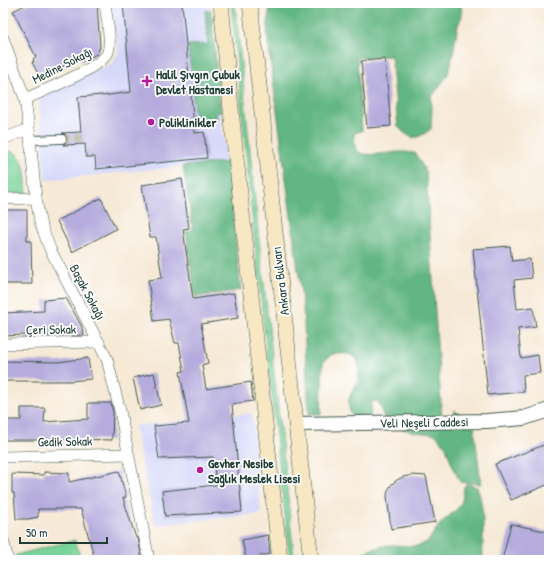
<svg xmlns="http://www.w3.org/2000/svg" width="552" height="563" font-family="'Patrick Hand',sans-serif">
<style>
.built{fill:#d5d8f9}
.green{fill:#79d49a;stroke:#4c8867}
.forest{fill:#62b682;stroke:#407a5b}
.building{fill:#b5acdd}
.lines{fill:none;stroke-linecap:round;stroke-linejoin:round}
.pedestrian-tunnel{stroke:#cbc7b5;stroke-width:8;stroke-dasharray:8 4;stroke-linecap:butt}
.pedestrian-casing{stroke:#3f574c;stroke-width:10}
.minor-casing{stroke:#3f574c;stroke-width:12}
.tertiary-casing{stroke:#3f574c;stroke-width:16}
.secondary-casing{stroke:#3f574c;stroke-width:16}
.pedestrian{stroke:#fff;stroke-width:8}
.minor{stroke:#fff;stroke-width:11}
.tertiary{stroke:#fff;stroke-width:14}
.secondary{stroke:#f7e8c3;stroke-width:15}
.poi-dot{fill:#b5179e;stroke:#fff;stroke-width:1.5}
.labels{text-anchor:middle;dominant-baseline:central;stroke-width:3.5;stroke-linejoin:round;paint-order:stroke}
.street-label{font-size:13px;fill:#1f3d34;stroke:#fff}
.poi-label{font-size:13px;font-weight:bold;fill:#1f3d34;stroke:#fff;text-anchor:start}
</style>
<rect width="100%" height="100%" fill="#fff"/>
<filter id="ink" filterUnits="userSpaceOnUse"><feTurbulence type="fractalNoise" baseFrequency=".025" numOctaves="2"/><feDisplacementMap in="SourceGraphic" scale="8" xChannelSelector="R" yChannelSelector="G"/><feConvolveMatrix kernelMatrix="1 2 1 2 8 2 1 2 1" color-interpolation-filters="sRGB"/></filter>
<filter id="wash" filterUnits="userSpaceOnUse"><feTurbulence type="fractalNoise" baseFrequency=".012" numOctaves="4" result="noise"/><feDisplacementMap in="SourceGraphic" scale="16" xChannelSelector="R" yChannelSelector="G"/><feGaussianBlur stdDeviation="0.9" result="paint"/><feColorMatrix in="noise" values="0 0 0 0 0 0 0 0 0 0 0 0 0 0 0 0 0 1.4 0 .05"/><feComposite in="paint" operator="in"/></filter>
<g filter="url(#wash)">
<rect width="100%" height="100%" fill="#f6e9d5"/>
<g class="built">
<polygon points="112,3 210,3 221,112 221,126 225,142 227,162 45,180 39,98 112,63 118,53"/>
<polygon points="252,413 261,514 155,525 134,426"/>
</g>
<g class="green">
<polygon points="231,3 235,3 259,240 287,489 294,560 290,560 255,245"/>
<path d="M 10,151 C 27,154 25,179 27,193 L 3,194 L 3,152 Z"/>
<polygon points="75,540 81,560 17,560 16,555"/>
</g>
<g class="forest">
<path d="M 270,3 L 461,3 L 462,16 L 458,25 L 451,64 L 447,76 L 431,98 L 432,108 L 431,129 C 416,140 412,141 398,127 L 391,56 L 357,58 L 362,131 L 354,133 C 354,140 354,150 361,153 C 369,157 395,151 405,152 C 408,152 412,153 415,153 L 426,172 L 442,420 L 452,420 L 454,410 L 469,420 L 474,426 L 481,484 L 460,482 L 451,462 L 446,447 L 435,434 C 420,433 397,431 386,420 C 381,415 383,408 377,401 L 372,401 L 369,427 C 364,424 356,421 353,417 C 342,401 354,393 358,379 C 359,376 359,370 359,367 C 356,351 345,354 332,354 L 323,363 L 321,414 L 309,414 L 303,308 L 267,35 Z"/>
<polygon points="211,10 221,112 216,113 217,118 195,120 192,88 200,87 198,74 191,74 188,45 208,44 205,11"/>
<polygon points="227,162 241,290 195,297 186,231 193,230 183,166"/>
<path d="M 466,484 L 477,487 C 486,510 482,536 483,560 L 363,560 L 363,553 L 369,550 L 388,545 L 419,546 L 428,541 L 440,524 L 458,508 L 462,501 L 464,487 Z"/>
</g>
<g id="blocks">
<g class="building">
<polygon points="29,3 97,3 100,47 97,54 82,61 80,58 40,78 32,62 34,62 33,59 36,57 13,11"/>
<polygon points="123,3 182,3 189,76 197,75 198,86 190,87 195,133 204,132 207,158 96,169 95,157 86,157 85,144 63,145 67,142 67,138 65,134 62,133 81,132 78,97 102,95 102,96 131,92"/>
<polygon points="385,59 391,126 367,128 361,61"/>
<polygon points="182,179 189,228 183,229 193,299 234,293 238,318 201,324 208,363 202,365 206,389 251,382 253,401 232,404 242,512 165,516 162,491 216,485 213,457 159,459 154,426 189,423 180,372 184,371 179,343 175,343 169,319 154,321 148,280 162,278 156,237 150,237 142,185"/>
<polygon points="101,198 116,229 72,252 57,221"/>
<polygon points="4,210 27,210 27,241 31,241 32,284 3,284"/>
<polygon points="510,246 512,261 530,259 532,278 514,280 517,309 533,307 536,327 518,329 521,358 538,355 540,373 523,375 524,392 488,395 473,249"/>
<polygon points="66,298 81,325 84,335 45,336 45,334 3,336 3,313 44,311 44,300"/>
<polygon points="88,358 91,379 70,381 3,381 3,361 58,362"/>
<polygon points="154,373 161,405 140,410 133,378"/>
<polygon points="88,403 111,403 113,412 112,440 74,439 74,440 3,440 3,420 21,420 21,408 45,408 44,422 88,419"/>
<polygon points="549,443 549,484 511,500 495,464"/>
<polygon points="119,471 126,497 123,498 136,538 138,538 142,560 95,560 81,509 38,509 38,517 28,519 16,519 14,493 12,493 12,474 44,475 44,472 69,473 69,482"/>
<polygon points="412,475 426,476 435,522 391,529 387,496 388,490 392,484 397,480 403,477"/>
<polygon points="511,524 549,532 549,560 502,560"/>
<polygon points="268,535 270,554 246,559 242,540"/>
</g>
</g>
</g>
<g filter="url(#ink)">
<use href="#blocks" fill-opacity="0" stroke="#3f574c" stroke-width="1"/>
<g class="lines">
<polyline class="pedestrian-tunnel" points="62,139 84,138"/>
<defs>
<polyline id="pedestrian" points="31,140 62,139"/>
<g id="minor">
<polyline points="3,38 25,99 29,129 36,198 40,222 50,249 107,359 120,411 149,560"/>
<path d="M 25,99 C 41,92 103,67 108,52 C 112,39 106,17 105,3"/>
<polyline points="3,139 29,129"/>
<polyline points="3,199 36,198"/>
<polyline points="3,344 99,342"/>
<polyline points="3,457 128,454"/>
<polyline points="3,540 8,560"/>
</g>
<polyline id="tertiary" points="297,424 487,421 524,418 549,410"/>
<g id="secondary">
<polyline points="221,3 233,130 280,560"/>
<polyline points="250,3 311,560"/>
</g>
</defs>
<use href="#pedestrian" class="pedestrian-casing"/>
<use href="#minor" class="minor-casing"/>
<use href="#tertiary" class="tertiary-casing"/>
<use href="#secondary" class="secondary-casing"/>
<use href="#pedestrian" class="pedestrian"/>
<use href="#minor" class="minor"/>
<use href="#tertiary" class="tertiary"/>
<use href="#secondary" class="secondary"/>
</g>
</g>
<g class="poi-dot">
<path d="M145 75h4v4h4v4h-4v4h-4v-4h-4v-4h4z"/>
<circle cx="151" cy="122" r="4"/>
<circle cx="200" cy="470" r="4"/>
</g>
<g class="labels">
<g class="street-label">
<text transform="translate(62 65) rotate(-27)">Medine Sokağı</text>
<text transform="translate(280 281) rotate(-97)">Ankara Bulvarı</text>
<text transform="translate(88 292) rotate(62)">Başak Sokağı</text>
<text transform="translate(51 329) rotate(-1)">Çeri Sokak</text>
<text transform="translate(424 422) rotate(-1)">Veli Neşeli Caddesi</text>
<text transform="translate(65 441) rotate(-1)">Gedik Sokak</text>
</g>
<g class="poi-label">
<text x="156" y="74">Halil Şıvgın Çubuk<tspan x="156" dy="15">Devlet Hastanesi</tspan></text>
<text x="159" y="122">Poliklinikler</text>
<text x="208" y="463">Gevher Nesibe<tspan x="208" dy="15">Sağlık Meslek Lisesi</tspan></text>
</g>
</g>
<rect width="552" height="563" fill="none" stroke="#fff" stroke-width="16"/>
<path d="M20 537v6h87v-6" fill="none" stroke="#1f3d34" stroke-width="2"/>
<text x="26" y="537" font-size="12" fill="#1f3d34" stroke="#ffffff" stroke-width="3" paint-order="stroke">50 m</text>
</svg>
